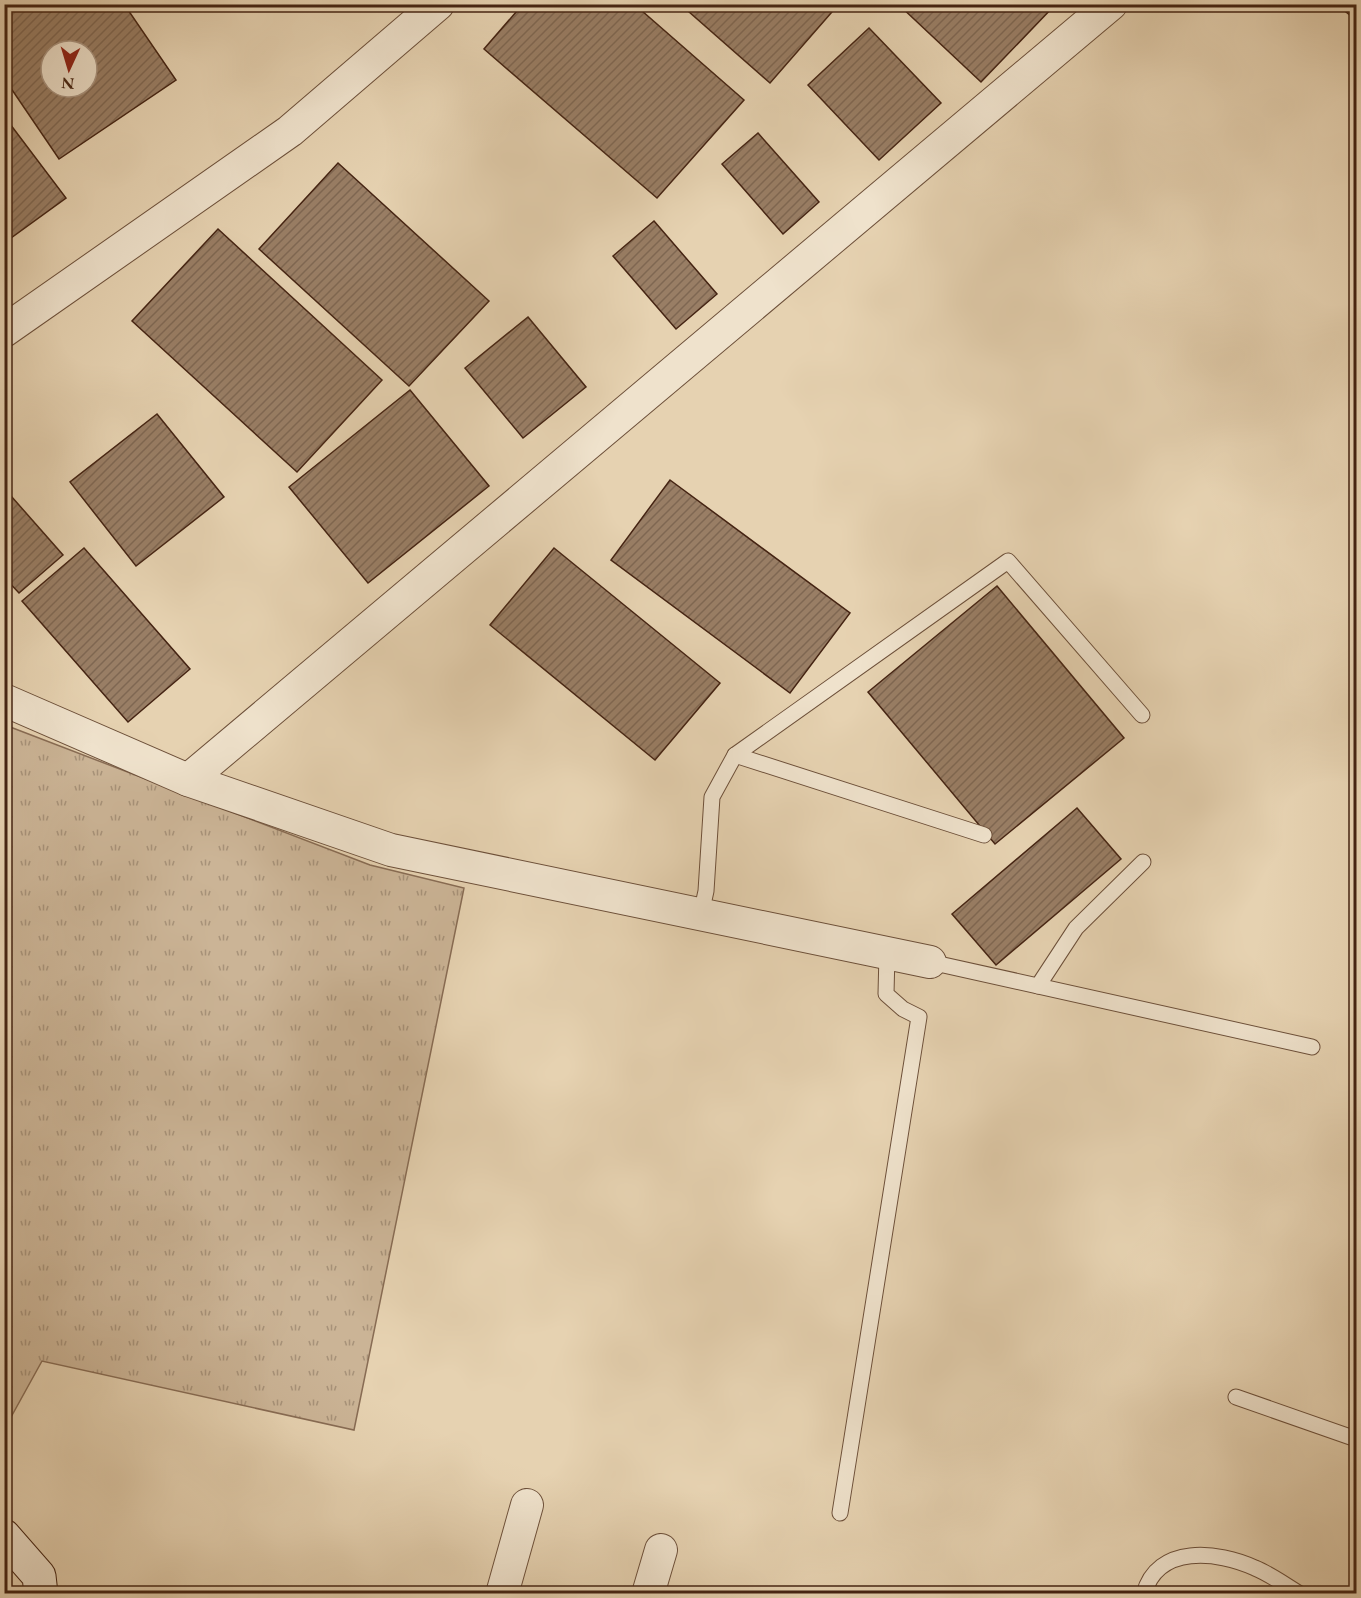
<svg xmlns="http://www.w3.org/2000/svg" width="1361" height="1598" font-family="'EB Garamond',serif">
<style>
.grass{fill:url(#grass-tufts);stroke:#886c54;stroke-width:1.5}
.building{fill:url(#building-hatch);stroke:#452413;stroke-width:1.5;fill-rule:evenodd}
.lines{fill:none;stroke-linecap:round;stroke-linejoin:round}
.lane-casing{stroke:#6d503a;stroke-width:17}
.street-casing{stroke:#6d503a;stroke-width:34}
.secondary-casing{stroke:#452413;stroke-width:35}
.lane{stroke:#efe2cc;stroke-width:15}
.street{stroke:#efe2cc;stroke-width:32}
.secondary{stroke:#efe2cc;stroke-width:33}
</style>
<defs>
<pattern id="grass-tufts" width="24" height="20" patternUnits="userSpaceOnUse" patternTransform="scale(1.5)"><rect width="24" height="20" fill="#cbb496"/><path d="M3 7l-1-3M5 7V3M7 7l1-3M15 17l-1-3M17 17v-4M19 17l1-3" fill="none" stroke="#a79279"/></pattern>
<pattern id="building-hatch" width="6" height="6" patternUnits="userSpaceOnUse" patternTransform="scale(1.5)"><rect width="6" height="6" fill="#997e65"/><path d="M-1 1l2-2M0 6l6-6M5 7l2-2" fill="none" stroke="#7f6752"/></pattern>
</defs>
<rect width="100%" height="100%" fill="#e6d2b1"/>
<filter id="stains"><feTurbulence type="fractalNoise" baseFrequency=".00333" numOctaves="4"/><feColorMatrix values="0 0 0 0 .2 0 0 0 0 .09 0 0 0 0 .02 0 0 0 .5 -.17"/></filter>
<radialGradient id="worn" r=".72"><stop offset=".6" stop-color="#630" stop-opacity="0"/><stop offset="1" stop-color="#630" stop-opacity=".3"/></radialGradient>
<polygon class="grass" points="5,725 370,865 464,888 354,1430 42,1361 5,1428"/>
<g class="building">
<path d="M 4,4 L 124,4 L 176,80 L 59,159 L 4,78 ZM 51,51 L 87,51 L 87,87 L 51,87 Z"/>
<polygon points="523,4 634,4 744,100 657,198 484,49"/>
<polygon points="680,4 837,4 838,5 770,83"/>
<polygon points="898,4 1052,4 1054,6 981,82"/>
<polygon points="1336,4 1356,4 1356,20"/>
<polygon points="869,28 941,103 879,160 808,85"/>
<polygon points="4,116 66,198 4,243"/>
<polygon points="758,133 819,202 783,234 722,164"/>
<polygon points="338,163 489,301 409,386 259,249"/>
<polygon points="654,221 717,294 676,329 613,256"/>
<polygon points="218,229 382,380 297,472 132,321"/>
<polygon points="528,317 586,387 523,438 465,368"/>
<polygon points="410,390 489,486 368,583 289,487"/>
<polygon points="157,414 224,497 136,566 70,482"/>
<polygon points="670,480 850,613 790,693 611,560"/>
<polygon points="4,488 63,555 19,593 4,577"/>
<polygon points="84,548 190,669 128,722 22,601"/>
<polygon points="554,548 720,683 655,760 490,625"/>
<polygon points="997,586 1124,738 995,844 868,692"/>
<polygon points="1077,808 1121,859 996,965 952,914"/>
</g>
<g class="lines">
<defs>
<g id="lane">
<polyline points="735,755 984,835"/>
<polyline points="701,914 706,891 712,797 735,755 1008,561 1142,715"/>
<polyline points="930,962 1312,1047"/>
<polyline points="1038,986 1076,928 1143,862"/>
<polyline points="1236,1397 1356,1439"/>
<polyline points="840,1513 919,1017 903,1009 886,994 887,953"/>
<path d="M 1144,1594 C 1157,1544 1218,1551 1255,1568 C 1270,1574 1285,1585 1300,1594"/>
</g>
<g id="street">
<polyline points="4,331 290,131 438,4"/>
<polyline points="4,700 188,780 391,850 930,962"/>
<polyline points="188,780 1111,4"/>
<polyline points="502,1594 527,1505"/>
<polyline points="648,1594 661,1550"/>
</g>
<polyline id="secondary" points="4,1536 39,1576 41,1594"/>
</defs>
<use href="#lane" class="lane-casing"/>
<use href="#street" class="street-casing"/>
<use href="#secondary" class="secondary-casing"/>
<use href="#lane" class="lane"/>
<use href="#street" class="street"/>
<use href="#secondary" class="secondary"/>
</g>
<rect width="1361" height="1598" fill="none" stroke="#e6d2b1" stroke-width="24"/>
<rect x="6" y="6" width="1349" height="1586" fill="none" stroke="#452413" stroke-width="3"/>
<rect x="12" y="12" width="1337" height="1574" fill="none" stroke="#452413" stroke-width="1.5"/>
<g transform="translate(69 69) rotate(184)"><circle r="28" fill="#efe2cc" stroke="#ab9682" stroke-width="1.5"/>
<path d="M0-4.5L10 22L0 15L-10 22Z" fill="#8f2418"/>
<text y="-9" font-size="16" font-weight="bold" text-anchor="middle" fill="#452413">N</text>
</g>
<rect width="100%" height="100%" filter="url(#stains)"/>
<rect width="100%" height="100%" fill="url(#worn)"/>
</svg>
